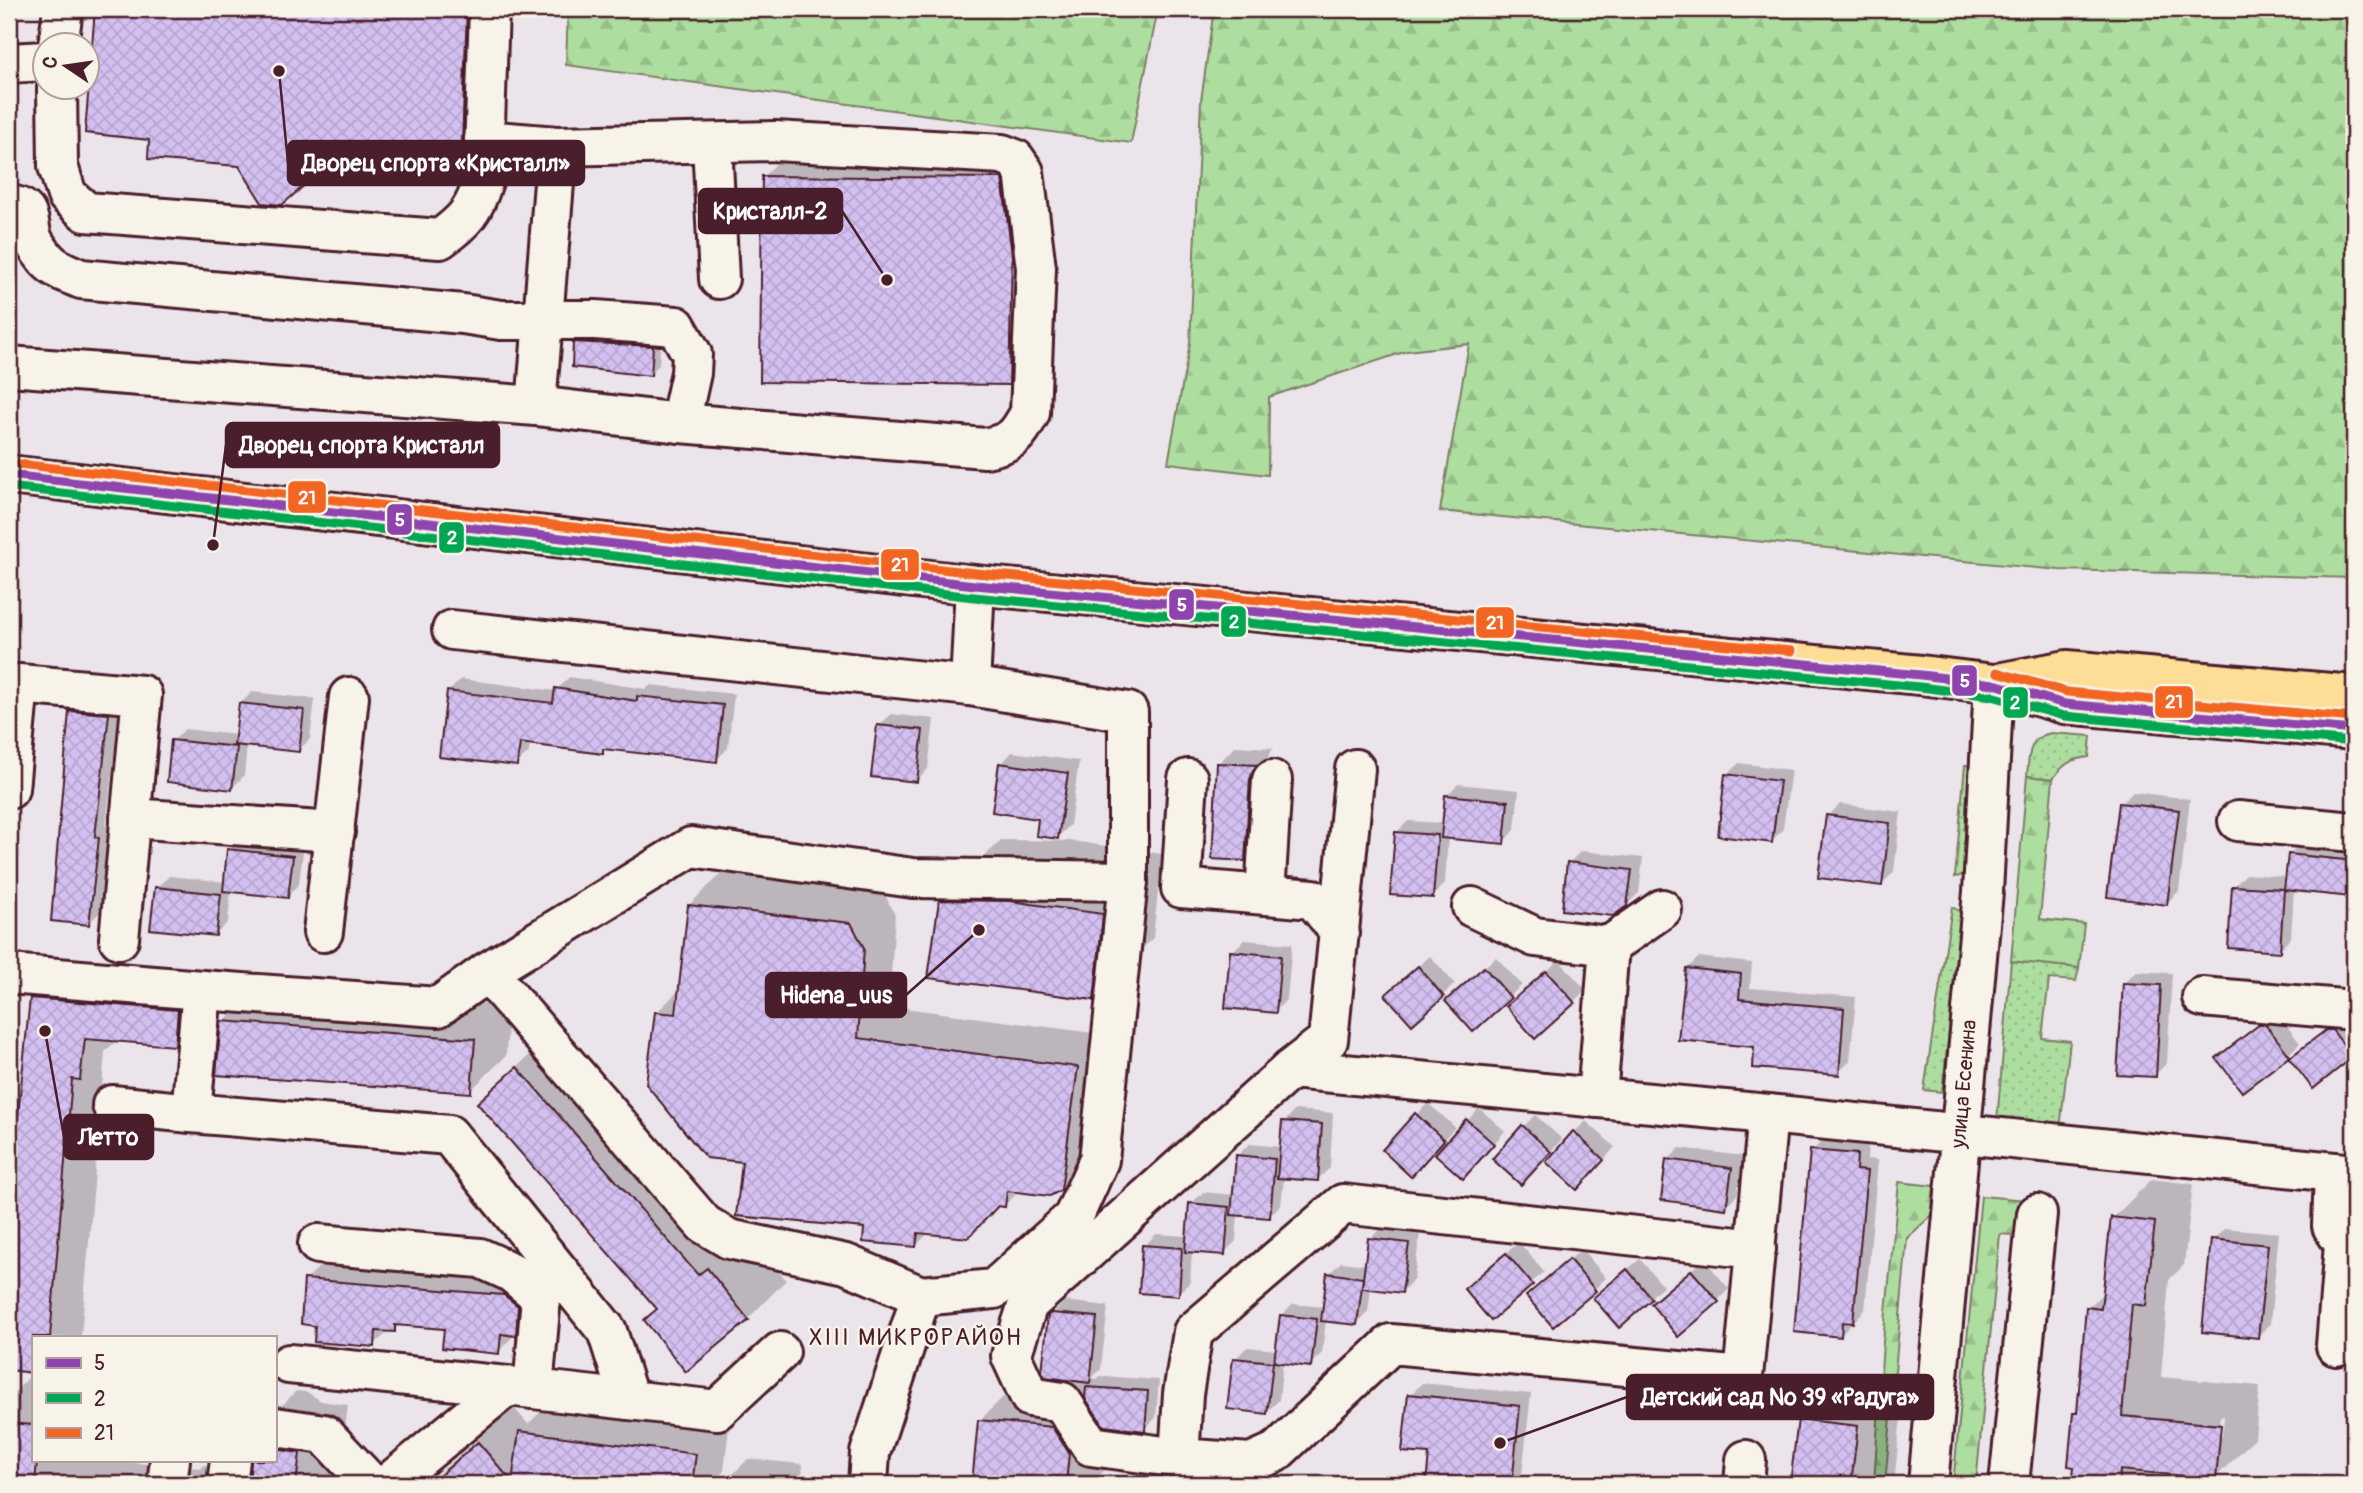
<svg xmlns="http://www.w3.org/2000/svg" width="2363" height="1493" font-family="Pangolin,sans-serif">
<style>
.grass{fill:url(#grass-dots);stroke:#7c7e65;stroke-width:2}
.forest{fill:url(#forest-firs);stroke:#7c7e65;stroke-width:2}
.shadow{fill:#0003;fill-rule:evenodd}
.building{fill:url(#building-cross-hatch);stroke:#4a1f2b;stroke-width:2}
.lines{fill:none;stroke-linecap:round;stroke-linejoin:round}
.minor-casing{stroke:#4a1f2b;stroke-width:44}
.major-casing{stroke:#4a1f2b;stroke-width:44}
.minor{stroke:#f7f3e8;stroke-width:38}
.major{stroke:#fedd96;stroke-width:38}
.bus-1-casing{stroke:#f7f3e8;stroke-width:14}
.bus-2-casing{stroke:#f7f3e8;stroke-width:14}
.bus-3-casing{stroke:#f7f3e8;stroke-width:14}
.bus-1{stroke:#8e44ad;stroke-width:9}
.bus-2{stroke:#00a651;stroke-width:9}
.bus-3{stroke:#f26522;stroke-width:9}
.labels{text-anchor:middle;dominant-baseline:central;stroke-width:5;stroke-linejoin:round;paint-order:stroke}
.street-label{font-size:21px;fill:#4a1f2b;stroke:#f7f3e8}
.quarter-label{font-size:24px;letter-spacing:2px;fill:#4a1f2b;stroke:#f7f3e8}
.leader{fill:none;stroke:#4a1f2b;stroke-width:2.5}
.callout-dot{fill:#4a1f2b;stroke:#f7f3e8;stroke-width:2.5}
.callout{fill:#4a1f2b;stroke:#4a1f2b;stroke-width:2.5}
.callout-label{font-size:23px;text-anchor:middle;font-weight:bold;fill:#fff}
.line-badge{stroke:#f7f3e8;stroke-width:2.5}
.badge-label{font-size:19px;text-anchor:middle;font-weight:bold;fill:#fff}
</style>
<defs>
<pattern id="grass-dots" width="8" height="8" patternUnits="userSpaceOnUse" patternTransform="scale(1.75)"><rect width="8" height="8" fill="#adde9f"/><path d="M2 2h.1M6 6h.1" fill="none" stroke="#96be89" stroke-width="1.8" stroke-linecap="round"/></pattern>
<pattern id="forest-firs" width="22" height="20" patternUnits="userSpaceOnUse" patternTransform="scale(1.75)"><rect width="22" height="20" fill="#adde9f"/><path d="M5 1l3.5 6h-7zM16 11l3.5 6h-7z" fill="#96be89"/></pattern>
<pattern id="building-cross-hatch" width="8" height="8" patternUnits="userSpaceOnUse" patternTransform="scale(1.75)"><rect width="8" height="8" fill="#d3c0f1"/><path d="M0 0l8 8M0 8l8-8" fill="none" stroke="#b7a5cf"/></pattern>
</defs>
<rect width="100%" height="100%" fill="#ece4eb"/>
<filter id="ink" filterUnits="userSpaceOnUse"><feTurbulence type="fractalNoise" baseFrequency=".0143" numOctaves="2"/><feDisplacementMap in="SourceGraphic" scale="14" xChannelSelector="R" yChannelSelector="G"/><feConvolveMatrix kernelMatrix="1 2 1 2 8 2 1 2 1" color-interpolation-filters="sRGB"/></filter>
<g filter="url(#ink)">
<g class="grass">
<path d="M 2051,733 L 2091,736 L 2089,757 C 2071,759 2063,764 2053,779 L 2027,776 C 2029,755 2028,737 2051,733 Z"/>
<polygon points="1965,765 1978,766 1966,870 1960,876 1955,877"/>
<polygon points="1952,907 1959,911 1962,918 1942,1092 1924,1090"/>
<polygon points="2011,961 2079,968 2076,981 2049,979 2042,1038 2070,1041 2060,1129 1997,1121"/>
</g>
<g class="forest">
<polygon points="568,9 1158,9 1131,143 566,65"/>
<polygon points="1214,9 2354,9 2354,578 2059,570 1440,511 1469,344 1407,351 1269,397 1268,475 1168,463 1190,343 1201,101"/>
<polygon points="2027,776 2053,779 2040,919 2084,924 2079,968 2011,961"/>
<polygon points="1899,1182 1934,1186 1931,1216 1907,1238 1885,1484 1874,1484 1883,1342"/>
<polygon points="1981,1196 2026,1200 2023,1236 2000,1234 1976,1484 1953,1484"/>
</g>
<g class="shadow">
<polygon points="96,9 490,9 479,155 455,180 324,165 240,164 151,138 86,131"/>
<polygon points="788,152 1025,155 1033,359 1009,383 764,176"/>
<polygon points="584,333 661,338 659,365 650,374 575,343"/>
<polygon points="569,677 646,689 651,685 734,694 728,748 716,760 606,748 602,752 530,742 529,752 517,764 449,691 461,679 556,691"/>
<polygon points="252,692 315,699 310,739 298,751 247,745 244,776 232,788 173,741 185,729 237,735 240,704"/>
<polygon points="83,699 120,703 106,826 110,826 101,911 89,923 71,711"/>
<polygon points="891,714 934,719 928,769 916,781 879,726"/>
<polygon points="1235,746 1273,748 1267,760 1262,842 1244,859 1218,764"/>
<polygon points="1012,752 1079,761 1070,825 1058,837 1040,817 1001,764"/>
<polygon points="1739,763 1791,770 1783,829 1772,841 1727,775"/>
<polygon points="1458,784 1519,790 1515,830 1503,842 1448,837 1445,884 1433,896 1396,833 1408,821 1444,823 1446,796"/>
<polygon points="2133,792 2190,799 2179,891 2167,903 2121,804"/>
<polygon points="1840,804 1901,812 1894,872 1882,884 1828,816"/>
<polygon points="241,838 304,844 299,884 287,896 231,890 228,922 216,934 157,888 169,876 226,882 229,850"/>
<polygon points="1001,840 1072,841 1162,854 1153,938 1093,998 940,901"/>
<polygon points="2301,843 2354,848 2354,892 2351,896 2294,890 2291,938 2279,950 2234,886 2246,874 2287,877 2289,855"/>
<polygon points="1581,851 1643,858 1639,893 1626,905 1569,863"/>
<polygon points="722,873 883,891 895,915 889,1006 1109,1035 1093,1156 1060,1188 1020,1190 1005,1205 999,1205 929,1232 916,1246 866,1227 743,1160 656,1013 680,989 689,905"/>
<polygon points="1244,940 1292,944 1287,999 1275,1011 1232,952"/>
<polygon points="1430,956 1455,984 1412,1023 1399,983"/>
<polygon points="1496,957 1522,985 1473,1030 1459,989"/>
<polygon points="1699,957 1752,963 1750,988 1856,997 1850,1061 1838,1073 1756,1046 1687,969"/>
<polygon points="1559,960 1586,990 1535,1036 1520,995"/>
<polygon points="66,964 209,1009 174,1044 114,1039 114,1043 105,1052 81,1337 33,1337 33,1371 9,1369 9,1233 32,998"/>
<polygon points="2136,971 2172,973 2167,1063 2155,1075 2124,983"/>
<polygon points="258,987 509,1005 506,1056 470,1091 223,1022"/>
<polygon points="2273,1013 2277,1013 2300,1043 2288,1055 2218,1058"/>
<polygon points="2339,1018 2344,1019 2354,1032 2354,1054 2352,1056 2291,1058"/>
<polygon points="556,1030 738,1238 746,1231 786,1280 748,1319 658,1308 479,1103"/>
<polygon points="2354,1058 2354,1079 2345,1068"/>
<polygon points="1428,1103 1455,1127 1423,1163 1416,1115"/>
<polygon points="1479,1108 1505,1131 1475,1165 1437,1154"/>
<polygon points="1295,1110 1333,1113 1330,1168 1318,1179 1284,1177 1281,1205 1269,1216 1238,1214 1236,1241 1224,1253 1192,1251 1190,1282 1178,1294 1144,1246 1156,1234 1188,1236 1191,1204 1203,1192 1234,1195 1237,1156 1249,1144 1282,1147 1284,1122"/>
<polygon points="1535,1115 1562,1139 1533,1171 1523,1127"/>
<polygon points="1586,1121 1615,1147 1589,1176 1574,1132"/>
<polygon points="1824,1139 1868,1143 1867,1159 1878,1160 1865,1310 1841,1335 1812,1151"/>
<polygon points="1680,1148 1743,1156 1737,1195 1725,1207 1668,1160"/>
<path d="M 2152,1179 L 2193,1184 L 2184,1265 L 2169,1280 L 2161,1377 L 2260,1386 L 2255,1438 L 2216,1477 L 2155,1471 L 2153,1484 L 2074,1484 L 2074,1413 L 2079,1408 L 2088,1308 L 2105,1291 L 2113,1218 ZM 2220,1416 L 2224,1416 L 2222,1437 L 2218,1437 Z"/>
<polygon points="1382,1227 1420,1232 1414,1279 1402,1291 1371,1288 1368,1312 1356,1324 1326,1320 1322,1353 1310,1365 1283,1361 1279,1400 1267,1412 1235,1359 1247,1347 1277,1350 1281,1316 1293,1304 1325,1307 1329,1274 1341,1262 1367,1265 1370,1239"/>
<polygon points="2225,1228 2279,1233 2270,1324 2258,1336 2213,1240"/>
<polygon points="1519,1242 1544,1272 1491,1318 1478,1277"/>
<polygon points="1582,1249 1606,1278 1594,1290 1540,1284"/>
<polygon points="1640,1259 1663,1286 1619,1325 1607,1286"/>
<polygon points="1704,1259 1729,1289 1717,1301 1665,1293"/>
<polygon points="324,1262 523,1277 533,1316 498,1352 446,1327 401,1324 394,1330 390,1330 374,1345 317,1324 306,1280"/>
<polygon points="1065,1301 1108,1306 1101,1369 1092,1378 1097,1379 1100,1376 1159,1380 1156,1418 1144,1429 1115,1425 1111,1464 1091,1484 974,1484 979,1421 1028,1372 1044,1374 1050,1316"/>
<polygon points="1848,1372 1905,1378 1894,1484 1793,1484 1799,1420"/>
<polygon points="33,1373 33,1460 97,1460 201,1468 204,1465 253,1470 253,1460 275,1460 275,1413 296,1391 307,1392 321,1401 348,1405 339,1478 333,1484 9,1484 9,1398"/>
<polygon points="1422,1383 1531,1394 1521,1484 1427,1484 1431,1453 1410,1395"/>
<polygon points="556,1397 730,1419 724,1471 711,1484 514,1484 515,1474 504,1484 427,1484 514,1408 528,1424"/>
<polygon points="748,1459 803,1464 801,1484 723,1484"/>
<polygon points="1211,1462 1282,1469 1280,1484 1189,1484"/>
</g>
<g class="building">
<polygon points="95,9 467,9 461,171 455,182 325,167 282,205 262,203 239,166 148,159 149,140 85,133"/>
<polygon points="762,176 1002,178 1012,255 1009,385 760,382"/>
<polygon points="573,342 653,346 651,376 572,367"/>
<polygon points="555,688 637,701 637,696 723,705 717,762 603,749 603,754 520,743 517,766 439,757 447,691 553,703"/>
<polygon points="239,703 304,710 299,752 234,745"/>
<polygon points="69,711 109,714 95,837 99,838 89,925 51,921"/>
<polygon points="877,725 923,730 917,782 871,777"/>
<polygon points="171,740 237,747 232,790 167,782"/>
<polygon points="999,763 1068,773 1058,839 1036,836 1038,819 992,812"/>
<polygon points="1217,763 1257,765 1250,779 1245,861 1212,859"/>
<polygon points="1725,774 1780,781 1772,843 1718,836"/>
<polygon points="1445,795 1508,801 1504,844 1441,838"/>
<polygon points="2119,803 2179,810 2167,905 2107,897"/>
<polygon points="1826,815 1890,823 1882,886 1818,878"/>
<polygon points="1395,832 1438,835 1433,898 1390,895"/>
<polygon points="227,849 293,856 288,898 223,891"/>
<polygon points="2288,854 2354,861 2351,897 2284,890"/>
<polygon points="1567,862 1632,870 1627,906 1613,916 1562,910"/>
<polygon points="2232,886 2284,889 2280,952 2228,948"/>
<polygon points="155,887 221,894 216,936 150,929"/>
<polygon points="939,900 1010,901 1103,914 1094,1000 928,978"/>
<polygon points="688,905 851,923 864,948 858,1038 1078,1067 1061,1190 1050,1196 1007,1191 1005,1207 998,1206 968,1238 918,1233 916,1247 863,1242 864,1228 736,1216 742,1162 706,1158 646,1084 655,1012 676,1014"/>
<polygon points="1230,951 1281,956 1276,1013 1225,1008"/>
<polygon points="1418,966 1444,997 1412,1025 1385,995"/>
<polygon points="1484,967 1511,998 1473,1032 1445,1001"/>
<polygon points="1686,968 1741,974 1739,999 1844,1008 1839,1075 1753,1068 1754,1047 1678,1040"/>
<polygon points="1546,971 1575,1003 1535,1039 1506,1006"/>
<polygon points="2123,983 2161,985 2156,1077 2117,1075"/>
<polygon points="30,998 178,1010 175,1046 85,1039 80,1080 72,1079 50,1337 33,1337 33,1373 9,1370 9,1203"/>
<polygon points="221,1021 475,1039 471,1093 216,1075"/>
<polygon points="2260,1024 2265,1024 2290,1056 2242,1092 2216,1058"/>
<polygon points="2326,1030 2332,1030 2353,1057 2313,1089 2289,1058"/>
<polygon points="517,1067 698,1275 707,1268 749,1320 686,1372 644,1320 657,1309 477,1103"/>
<polygon points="1415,1113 1444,1140 1411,1177 1382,1150"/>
<polygon points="1466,1119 1494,1144 1463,1179 1435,1154"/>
<polygon points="1282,1121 1322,1124 1318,1181 1277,1178"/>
<polygon points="1522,1125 1551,1152 1521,1185 1492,1159"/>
<polygon points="1573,1131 1604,1160 1577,1190 1546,1162"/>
<polygon points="1810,1150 1857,1154 1856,1170 1867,1171 1853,1323 1842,1322 1841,1337 1794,1332"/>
<polygon points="1236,1155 1275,1159 1270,1218 1231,1215"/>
<polygon points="1666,1159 1732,1168 1726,1209 1661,1200"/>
<polygon points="1189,1203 1229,1207 1225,1255 1185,1252"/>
<polygon points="2111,1217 2155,1222 2146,1306 2132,1304 2122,1416 2221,1425 2216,1479 2120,1470 2119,1484 2072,1484 2074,1467 2068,1466 2073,1413 2077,1413 2086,1307 2101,1309"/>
<polygon points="1368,1238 1409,1243 1402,1293 1362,1288"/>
<polygon points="2211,1239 2268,1245 2258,1338 2202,1332"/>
<polygon points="1142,1245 1182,1248 1179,1296 1139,1293"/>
<polygon points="1506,1253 1533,1285 1491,1321 1464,1289"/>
<polygon points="1569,1259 1596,1291 1553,1327 1526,1296"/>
<polygon points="1627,1269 1652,1299 1619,1328 1593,1298"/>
<polygon points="1691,1270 1719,1302 1678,1337 1651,1304"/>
<polygon points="1327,1273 1363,1278 1357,1325 1321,1321"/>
<polygon points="304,1279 504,1295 518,1306 516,1336 501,1334 499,1354 442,1348 444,1329 395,1325 395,1332 376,1331 375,1347 314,1342 315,1326 301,1324"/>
<polygon points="1051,1313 1097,1317 1090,1383 1045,1377 1042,1372 1048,1315"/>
<polygon points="1280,1315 1317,1319 1311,1367 1274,1362"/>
<polygon points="1233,1358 1273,1362 1267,1414 1227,1409"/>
<polygon points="1086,1387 1148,1391 1145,1431 1104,1426 1085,1398"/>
<polygon points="1408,1394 1520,1406 1512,1484 1426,1484 1429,1454 1402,1452"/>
<polygon points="1798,1419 1858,1426 1851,1484 1790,1484"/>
<polygon points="978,1420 1052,1427 1069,1453 1066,1484 972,1484"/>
<polygon points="9,1423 33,1425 33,1460 37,1460 35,1484 9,1484"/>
<polygon points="519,1431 696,1454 692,1484 430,1484 478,1442 512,1482"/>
<polygon points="275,1449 300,1453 296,1484 249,1484 251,1460 275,1460"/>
</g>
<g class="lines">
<defs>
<g id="minor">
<polyline points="58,46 63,9"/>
<polyline points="9,63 46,61"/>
<path d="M 57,88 L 58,166 L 67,195 L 86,212 L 440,239 C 465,221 474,211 483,181 L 489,9"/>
<polyline points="484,140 557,146 536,406"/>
<polyline points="712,143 719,279"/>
<path d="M 9,205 C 36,208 25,224 34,242 C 37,247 43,255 47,260 C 56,270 69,274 81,279 L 463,314 L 501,320 L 595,320 L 676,326 L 692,354 L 691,373 L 680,423"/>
<path d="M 9,366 L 536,406 L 680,423 L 985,448 C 1013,443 1017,436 1030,413 L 1036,268 L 1024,172 L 1015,159 L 1002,154 L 775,141 L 557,146"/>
<polyline points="452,630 970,686 1128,712 1128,881 1099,1160 1073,1218 994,1289 921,1296 870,1453 868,1484"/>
<polyline points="970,686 975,585"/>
<polyline points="9,789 19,684 142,695 119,939"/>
<polyline points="130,818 335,832"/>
<polyline points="2238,821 2354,832"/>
<polyline points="1265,895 1272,780"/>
<polyline points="1472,907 1535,937 1609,946 1597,1098"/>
<polyline points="1339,931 1355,769"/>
<polyline points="323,932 349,697"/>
<polyline points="1609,946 1662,909"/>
<polyline points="9,974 202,990 191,1113 449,1135 607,1331 629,1400"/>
<polyline points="202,990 438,1007 487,972"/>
<polyline points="2202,997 2354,1010"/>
<polyline points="1291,1069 1768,1114 2354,1174"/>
<polyline points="112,1105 191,1113"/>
<polyline points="2334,1172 2332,1226 2344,1244 2336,1346"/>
<polyline points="318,1244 480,1258 511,1272 541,1297 533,1389"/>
<polyline points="1756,1249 1343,1204 1193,1332 1183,1394 1179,1458 1251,1463 1276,1452 1391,1344 1743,1377 1768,1114"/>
<polyline points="921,1296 846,1264 729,1239 704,1224 487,972 691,847 913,878 1128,881"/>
<polyline points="289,1364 507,1386"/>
<polyline points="275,1427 324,1434 371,1484"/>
<polyline points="1179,1458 1091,1446 1062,1402 1030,1397 1011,1356 1028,1304 1291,1069 1328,1040 1339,931 1313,899 1181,888 1188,779"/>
<polyline points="167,1484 170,1460"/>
<polyline points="227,1484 230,1460"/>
<polyline points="388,1484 507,1386 717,1410 780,1352"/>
<polyline points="1744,1484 1746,1460"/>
<polyline points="1928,1484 1983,892 1994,684"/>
<polyline points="2009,1484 2037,1214"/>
</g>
<g id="major">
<polyline points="9,475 975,585 1921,675 1994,684 2065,704 2354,730"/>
<polyline points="2003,682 2067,670 2354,695"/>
</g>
</defs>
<use href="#minor" class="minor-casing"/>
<use href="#major" class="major-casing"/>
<use href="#minor" class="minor"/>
<use href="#major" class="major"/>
<defs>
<polyline id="bus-1" points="9,475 975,585 1921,675 1994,684 2065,704 2354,730"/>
<polyline id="bus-2" points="9,487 974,597 1920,687 1992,696 2064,716 2353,742"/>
<g id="bus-3">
<polyline points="10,463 976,573 1792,651"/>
<polyline points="1997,672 2067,692 2354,718"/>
</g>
</defs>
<use href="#bus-1" class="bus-1-casing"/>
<use href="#bus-2" class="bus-2-casing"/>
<use href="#bus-3" class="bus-3-casing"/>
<use href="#bus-1" class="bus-1"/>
<use href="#bus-2" class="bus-2"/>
<use href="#bus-3" class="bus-3"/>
</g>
</g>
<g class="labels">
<g class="street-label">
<text transform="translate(1964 1084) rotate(-85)">улица Есенина</text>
</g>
<g class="quarter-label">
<text x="916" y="1337">XIII МИКРОРАЙОН</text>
</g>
</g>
<path class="leader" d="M279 71L288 163M887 280L842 211M213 545L226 445M979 930L906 995M45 1031L64 1137M1500 1443L1627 1397"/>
<g class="callout-dot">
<circle cx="279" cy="71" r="7"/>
<circle cx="887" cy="280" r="7"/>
<circle cx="213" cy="545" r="7"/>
<circle cx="979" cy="930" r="7"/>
<circle cx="45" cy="1031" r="7"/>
<circle cx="1500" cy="1443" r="7"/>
</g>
<g class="callout">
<rect x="288" y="141" width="296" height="44" rx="7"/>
<rect x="699" y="189" width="143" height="44" rx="7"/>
<rect x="226" y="423" width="273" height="44" rx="7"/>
<rect x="766" y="973" width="140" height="44" rx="7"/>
<rect x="64" y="1115" width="89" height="44" rx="7"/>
<rect x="1627" y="1375" width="306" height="44" rx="7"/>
</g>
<g class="callout-label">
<text x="436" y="171">Дворец спорта «Кристалл»</text>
<text x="770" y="219">Кристалл-2</text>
<text x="362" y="453">Дворец спорта Кристалл</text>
<text x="836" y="1003">Hidena_uus</text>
<text x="108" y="1145">Летто</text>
<text x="1780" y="1405">Детский сад № 39 «Радуга»</text>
</g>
<g class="line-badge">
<rect x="287" y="480" width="40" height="34" rx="7" fill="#f26522"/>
<rect x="386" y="503" width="27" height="33" rx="7" fill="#8e44ad"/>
<rect x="438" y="521" width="27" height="33" rx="7" fill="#00a651"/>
<rect x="880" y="548" width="40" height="33" rx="7" fill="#f26522"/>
<rect x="1168" y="588" width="27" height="33" rx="7" fill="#8e44ad"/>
<rect x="1220" y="605" width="27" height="33" rx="7" fill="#00a651"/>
<rect x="1475" y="606" width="40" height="33" rx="7" fill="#f26522"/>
<rect x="1951" y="664" width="27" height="33" rx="7" fill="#8e44ad"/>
<rect x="2154" y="685" width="40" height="34" rx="7" fill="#f26522"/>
<rect x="2002" y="686" width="27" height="33" rx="7" fill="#00a651"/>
</g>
<g class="badge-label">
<text x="307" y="504">21</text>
<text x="400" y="526">5</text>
<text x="452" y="544">2</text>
<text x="900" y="571">21</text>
<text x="1182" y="611">5</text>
<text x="1234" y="628">2</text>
<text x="1495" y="629">21</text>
<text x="1965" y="687">5</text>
<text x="2174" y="708">21</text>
<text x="2015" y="709">2</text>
</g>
<rect width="2363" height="1493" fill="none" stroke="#f7f3e8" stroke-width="35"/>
<rect x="18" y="18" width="2328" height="1458" fill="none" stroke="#4a1f2b" stroke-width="2.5" filter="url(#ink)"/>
<rect x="32" y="1336" width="245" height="126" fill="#f7f3e8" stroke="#b29e9c" stroke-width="2"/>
<rect x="46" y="1358" width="35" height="10" fill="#8e44ad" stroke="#b29e9c" stroke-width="2"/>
<text x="94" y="1370" font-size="21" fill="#4a1f2b">5</text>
<rect x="46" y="1393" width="35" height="10" fill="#00a651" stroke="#b29e9c" stroke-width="2"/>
<text x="94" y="1406" font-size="21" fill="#4a1f2b">2</text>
<rect x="46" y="1428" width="35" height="10" fill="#f26522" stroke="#b29e9c" stroke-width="2"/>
<text x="94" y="1440" font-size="21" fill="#4a1f2b">21</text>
<g transform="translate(66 66) rotate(283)"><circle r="33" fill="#f7f3e8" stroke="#b29e9c" stroke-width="2"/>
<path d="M0-5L12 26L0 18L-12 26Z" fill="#4a1f2b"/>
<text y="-10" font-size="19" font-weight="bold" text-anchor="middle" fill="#4a1f2b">С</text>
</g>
</svg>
